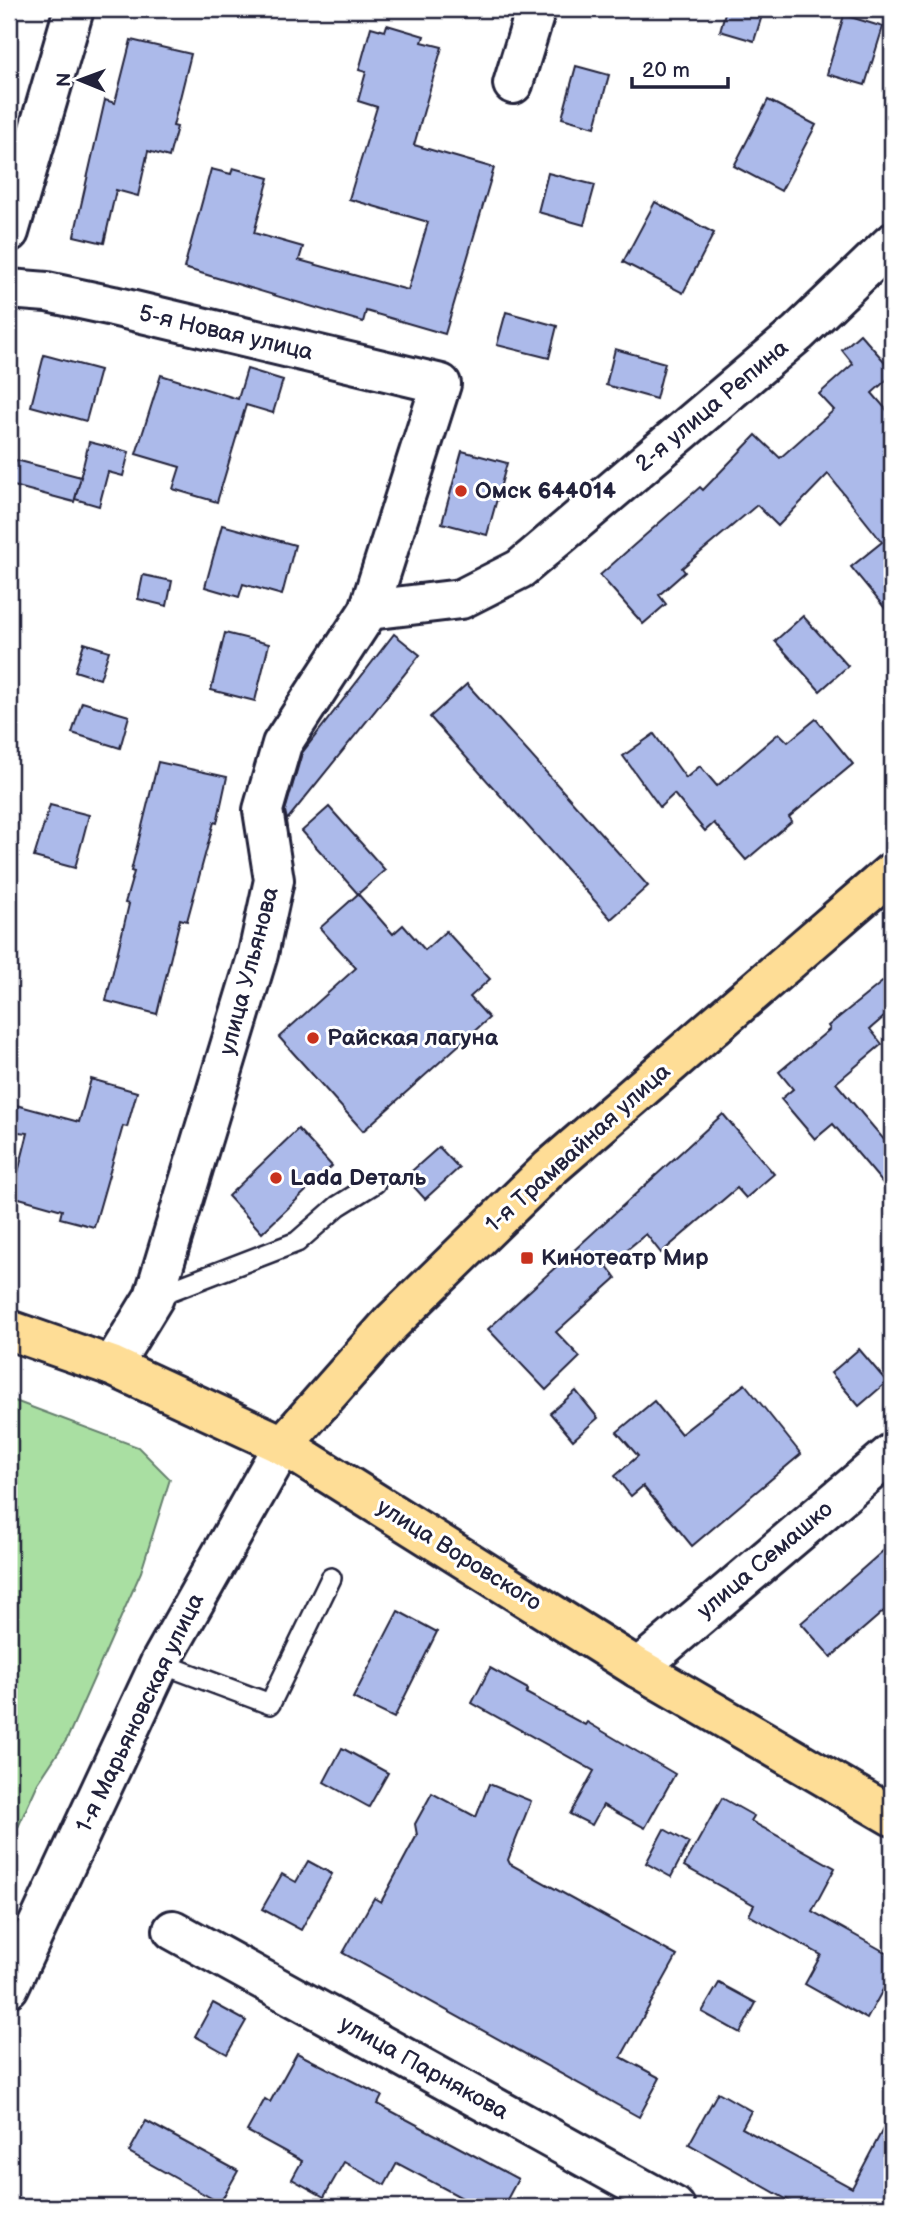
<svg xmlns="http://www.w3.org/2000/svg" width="901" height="2216" font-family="'Balsamiq Sans',sans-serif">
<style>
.green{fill:#a9dfa2;stroke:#66806e;stroke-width:2}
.building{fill:#acbaea;stroke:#22223b;stroke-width:2}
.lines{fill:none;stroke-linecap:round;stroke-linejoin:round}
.lane-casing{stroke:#22223b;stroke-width:24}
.street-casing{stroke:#22223b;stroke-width:44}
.secondary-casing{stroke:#22223b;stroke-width:44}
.primary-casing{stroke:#22223b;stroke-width:44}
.lane{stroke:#fff;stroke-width:19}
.street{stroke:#fff;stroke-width:38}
.secondary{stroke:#fff;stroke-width:38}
.primary{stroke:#fedd96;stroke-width:38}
.poi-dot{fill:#c8321e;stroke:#fff;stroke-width:2.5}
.labels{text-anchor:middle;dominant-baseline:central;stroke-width:6;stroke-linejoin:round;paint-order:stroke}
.street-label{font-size:23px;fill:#22223b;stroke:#fff}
.poi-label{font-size:23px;font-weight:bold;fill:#22223b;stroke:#fff;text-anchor:start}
</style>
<rect width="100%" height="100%" fill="#fff"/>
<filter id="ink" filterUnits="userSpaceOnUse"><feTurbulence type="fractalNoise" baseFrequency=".0143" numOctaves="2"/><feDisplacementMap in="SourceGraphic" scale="14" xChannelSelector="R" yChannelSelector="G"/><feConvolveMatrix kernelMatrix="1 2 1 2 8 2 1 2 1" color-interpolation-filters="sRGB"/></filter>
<g filter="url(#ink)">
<polygon class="green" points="15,1401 138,1447 170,1479 141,1572 67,1739 38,1783 9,1847 9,1406"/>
<g class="building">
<polygon points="726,9 764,9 754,41 720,31"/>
<polygon points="844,15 883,27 865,85 827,74"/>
<polygon points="387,25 424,36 422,42 442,47 414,145 494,168 445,334 366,311 363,322 184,268 211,169 231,174 233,168 269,178 254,233 303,247 299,260 408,290 428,222 349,199 377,107 358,101 366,72 359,70 371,27 385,31"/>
<polygon points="131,40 191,54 173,126 177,127 169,157 148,151 138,196 116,190 104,243 74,236 105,100 115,103"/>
<polygon points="576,66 609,75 595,127 562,118"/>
<polygon points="768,100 816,125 781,191 734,166"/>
<polygon points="548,173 595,185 584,225 538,212"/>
<polygon points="655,202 714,233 683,293 623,262"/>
<polygon points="506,312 557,326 549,358 497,345"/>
<polygon points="860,334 892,370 892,375 872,393 892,416 892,617 851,567 882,542 828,474 778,526 757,505 682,568 685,572 659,595 666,604 643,624 600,575 700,487 703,490 756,435 780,458 834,410 819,394 853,364 842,350"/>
<polygon points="615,349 665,363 656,399 606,385"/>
<polygon points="44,355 100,370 86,421 31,406"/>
<polygon points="247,369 283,380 273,413 246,405 217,502 173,489 180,467 136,454 161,375 238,399"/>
<polygon points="89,442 129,452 123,476 108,472 99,506 75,499"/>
<polygon points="462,451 507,463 487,535 442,523"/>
<polygon points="16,460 81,477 74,502 10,485"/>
<polygon points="222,525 295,545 282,595 243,584 239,597 205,587"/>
<polygon points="143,575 172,581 167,606 138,599"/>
<polygon points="803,616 848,666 820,691 775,641"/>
<polygon points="225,633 269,644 255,701 211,690"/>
<polygon points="394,634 420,655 287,820 285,811 302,753"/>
<polygon points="84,643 109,651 100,679 75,671"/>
<polygon points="467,684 648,886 611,919 430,717"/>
<polygon points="82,702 129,716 120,748 72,733"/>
<polygon points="816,719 853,764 789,817 792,821 746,860 714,823 705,831 674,794 660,807 623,756 654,734 686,778 700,766 717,786 779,733 788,742"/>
<polygon points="158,762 227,777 217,823 214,822 187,921 180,919 157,1014 106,1001 129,904 125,903 134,872 131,871"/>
<polygon points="50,805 89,815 75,868 34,857"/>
<polygon points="329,807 385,870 358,894 302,831"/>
<polygon points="358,894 393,934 403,925 425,950 446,931 490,979 470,997 489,1018 363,1131 279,1037 356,968 320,928"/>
<polygon points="892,974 892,1010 870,1029 882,1044 836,1083 892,1149 892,1194 833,1124 815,1139 781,1099 793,1089 779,1072 830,1029 828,1026"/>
<polygon points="91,1079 137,1092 127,1127 123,1126 94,1227 60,1218 62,1210 12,1196 28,1133 9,1131 9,1103 79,1122"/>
<polygon points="723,1114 774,1174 746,1198 737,1188 661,1253 646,1234 607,1266 616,1278 556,1332 580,1357 546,1390 488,1329"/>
<polygon points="298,1129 332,1166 262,1233 228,1196"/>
<polygon points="439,1147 459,1168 425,1199 405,1177"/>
<polygon points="859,1349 887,1382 859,1406 831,1373"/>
<polygon points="745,1384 801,1454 692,1546 643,1486 631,1496 615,1476 638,1456 617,1432 654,1401 681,1434"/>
<polygon points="576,1391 598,1418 573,1440 550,1413"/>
<polygon points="892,1543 892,1604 831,1657 801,1623"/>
<polygon points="398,1611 437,1632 394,1718 353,1698"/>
<polygon points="490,1668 528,1689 526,1693 585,1725 587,1722 675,1774 645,1828 603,1805 592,1825 570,1814 594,1771 472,1703"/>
<polygon points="342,1748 388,1773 369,1807 324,1782"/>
<polygon points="489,1784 531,1801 508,1860 510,1864 677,1956 621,2057 660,2078 639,2117 343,1953 374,1898 381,1902 417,1835 415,1824 432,1793 476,1817"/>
<polygon points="722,1798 754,1816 751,1821 835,1868 812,1911 892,1956 892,1973 867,2019 805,1984 821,1955 749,1915 754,1905 684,1866"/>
<polygon points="664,1829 689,1843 671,1877 646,1863"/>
<polygon points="308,1861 332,1874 301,1930 262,1909 282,1874 296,1882"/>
<polygon points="719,1983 756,2003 740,2033 702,2012"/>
<polygon points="213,2003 246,2021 227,2054 195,2036"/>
<polygon points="297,2053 382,2096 378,2104 518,2179 503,2207 479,2207 397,2163 385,2185 344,2162 324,2197 292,2179 302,2161 247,2131 265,2099 270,2102"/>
<polygon points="718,2092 751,2111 742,2128 852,2188 892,2112 892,2187 882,2205 886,2207 800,2207 689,2144"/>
<polygon points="146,2121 238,2171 220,2203 129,2152"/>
</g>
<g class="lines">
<defs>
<g id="lane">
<polyline points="154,1297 297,1242 338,1206 375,1183"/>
<polyline points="160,1663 270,1704 331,1578"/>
</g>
<g id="street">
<polyline points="513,84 536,9"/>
<polyline points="9,232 74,9"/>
<polyline points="9,289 47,292 113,306 441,384 369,610 282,744 263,810 274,880 258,954 154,1297 112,1366"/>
<polyline points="369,610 461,599 520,569 798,333 892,243"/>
<polyline points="638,1668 892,1453"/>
<polyline points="173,1930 675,2207"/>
</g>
<polyline id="secondary" points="9,1987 160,1663 283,1445"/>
<g id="primary">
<polyline points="9,1330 112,1366 283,1445 638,1668 892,1816"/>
<polyline points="283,1445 390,1324 549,1169 892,872"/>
</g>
</defs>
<use href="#lane" class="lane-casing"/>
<use href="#street" class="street-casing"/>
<use href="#secondary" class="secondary-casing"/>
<use href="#primary" class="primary-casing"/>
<use href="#lane" class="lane"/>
<use href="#street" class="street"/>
<use href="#secondary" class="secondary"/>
<use href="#primary" class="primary"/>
</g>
</g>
<g class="poi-dot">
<circle cx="461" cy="491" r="7"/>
<circle cx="313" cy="1038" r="7"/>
<circle cx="276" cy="1178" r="7"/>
<rect x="520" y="1251" width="14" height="14" rx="3.5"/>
</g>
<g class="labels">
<g class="street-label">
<text transform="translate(226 333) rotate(13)">5-я Новая улица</text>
<text transform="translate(712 406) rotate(-40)">2-я улица Репина</text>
<text transform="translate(249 971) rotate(-75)">улица Ульянова</text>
<text transform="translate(578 1148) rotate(-42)">1-я Трамвайная улица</text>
<text transform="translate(459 1555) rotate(32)">улица Воровского</text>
<text transform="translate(765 1560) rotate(-40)">улица Семашко</text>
<text transform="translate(140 1713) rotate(-64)">1-я Марьяновская улица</text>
<text transform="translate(424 2068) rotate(29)">улица Парнякова</text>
</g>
<g class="poi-label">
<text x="475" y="491">Омск 644014</text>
<text x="327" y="1038">Райская лагуна</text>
<text x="290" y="1178">Lada Dеталь</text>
<text x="541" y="1258">Кинотеатр Мир</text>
</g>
</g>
<rect width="901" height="2216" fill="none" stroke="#fff" stroke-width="35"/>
<rect x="18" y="18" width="866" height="2181" fill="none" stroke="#22223b" stroke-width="2.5" filter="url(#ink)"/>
<g transform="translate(80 80) rotate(271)" stroke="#ffffff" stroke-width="5" paint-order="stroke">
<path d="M0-5L12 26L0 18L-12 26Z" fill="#22223b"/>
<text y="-10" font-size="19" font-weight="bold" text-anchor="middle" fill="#22223b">N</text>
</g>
<path d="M632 77v10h96v-10" fill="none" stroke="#22223b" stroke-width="3.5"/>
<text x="642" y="77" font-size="21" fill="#22223b" stroke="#ffffff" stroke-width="5" paint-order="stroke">20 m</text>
</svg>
